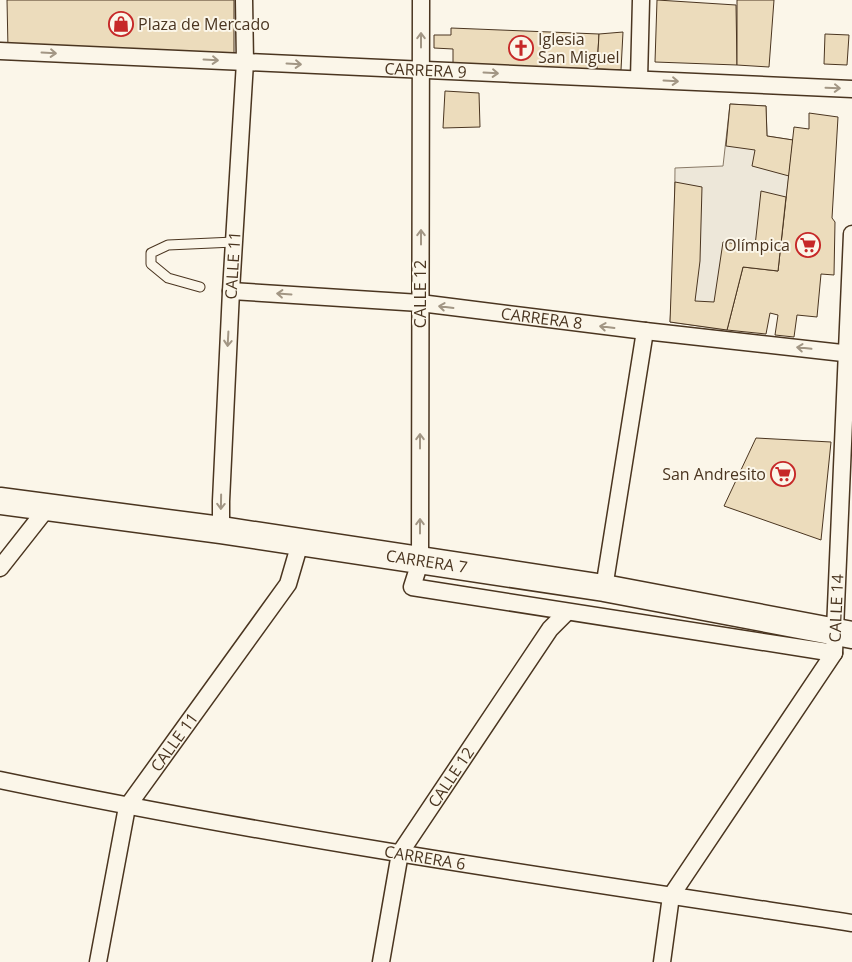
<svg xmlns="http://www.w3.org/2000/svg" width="852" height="962" font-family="'Open Sans',sans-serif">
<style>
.parking{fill:#ede7d9;stroke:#887966}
.building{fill:#ecdcbc;stroke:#4a3520}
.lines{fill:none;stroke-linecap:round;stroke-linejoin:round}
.lane-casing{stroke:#4a3520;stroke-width:11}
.street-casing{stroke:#4a3520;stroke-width:19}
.primary-casing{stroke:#4a3520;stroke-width:29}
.lane{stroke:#fbf6e9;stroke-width:9}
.street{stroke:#fbf6e9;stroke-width:16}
.primary{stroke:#fbf6e9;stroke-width:26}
.oneway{stroke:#a29684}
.labels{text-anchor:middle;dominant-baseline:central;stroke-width:4;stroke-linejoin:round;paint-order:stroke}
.poi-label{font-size:16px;fill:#4a3520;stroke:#fbf6e9;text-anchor:start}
.street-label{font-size:16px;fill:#4a3520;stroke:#fbf6e9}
</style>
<rect width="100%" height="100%" fill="#fbf6e9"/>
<polygon class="parking" points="730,104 766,106 767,136 793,140 778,271 727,330 670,322 674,258 675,168 723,166"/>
<g class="building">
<polygon points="7,0 234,0 234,61 8,49"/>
<polygon points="657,0 736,5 737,65 655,62"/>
<polygon points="737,0 774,0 769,67 737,65"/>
<polygon points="451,28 599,34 597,69 453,64 453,49 434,48 434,35 451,35"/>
<polygon points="623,32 621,70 597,69 599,34"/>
<polygon points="825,34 849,35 847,65 824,64"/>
<polygon points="445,91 479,93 480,127 443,128"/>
<polygon points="730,104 766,106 767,136 793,140 789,176 752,166 755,150 726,146"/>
<polygon points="809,113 838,117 832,218 835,222 834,275 821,274 817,317 797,315 794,337 775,335 778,315 770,313 766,334 727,330 743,267 778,271 794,127 809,129"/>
<polygon points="675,182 702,187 700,261 695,301 714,302 723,242 755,246 761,191 786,197 778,271 743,267 727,330 670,322"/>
<polygon points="756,438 831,442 821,540 724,506"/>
</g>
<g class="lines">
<defs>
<polyline id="lane" points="200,287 168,278 151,264 151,253 168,245 234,242"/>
<g id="street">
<polyline points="421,0 420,562 412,587 834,653"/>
<path id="s1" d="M 0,51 L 852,89"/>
<polyline points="639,79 641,0"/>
<path id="s2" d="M 231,291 L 420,303 L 645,331 L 852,354"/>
<path id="s3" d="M 221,530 L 221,501 L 231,291 L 245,62 L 244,0"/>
<polyline points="0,568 48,507"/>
<polyline points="604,588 645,331"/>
<path id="s4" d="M 0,780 C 282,839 567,880 852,923"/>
<path id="s5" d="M 98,962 L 127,807 L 288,584 L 300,543"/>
<path id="s6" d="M 381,962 L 400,853 L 550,629 L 567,612"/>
<path id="s7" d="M 662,962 L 671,896 L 834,653 L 852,234"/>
</g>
<g id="primary">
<path id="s8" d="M 0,501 L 221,530 L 604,588 L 852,635"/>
</g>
</defs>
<use href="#lane" class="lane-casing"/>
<use href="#street" class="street-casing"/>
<use href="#primary" class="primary-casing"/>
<use href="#lane" class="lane"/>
<use href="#street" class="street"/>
<use href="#primary" class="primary"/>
</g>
<defs><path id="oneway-shaft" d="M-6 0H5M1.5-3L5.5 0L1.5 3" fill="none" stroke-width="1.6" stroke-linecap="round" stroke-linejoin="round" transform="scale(1.25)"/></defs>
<g class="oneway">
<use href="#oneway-shaft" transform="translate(421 40) rotate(-90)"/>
<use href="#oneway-shaft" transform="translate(49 53) rotate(3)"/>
<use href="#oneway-shaft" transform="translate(211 60) rotate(3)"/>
<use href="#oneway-shaft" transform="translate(294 64) rotate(3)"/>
<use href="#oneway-shaft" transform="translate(491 73) rotate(3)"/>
<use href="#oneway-shaft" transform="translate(671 81) rotate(3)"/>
<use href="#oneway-shaft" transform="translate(833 88) rotate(2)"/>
<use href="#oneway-shaft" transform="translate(421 237) rotate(-90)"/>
<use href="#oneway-shaft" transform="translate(284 294) rotate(-176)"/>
<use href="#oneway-shaft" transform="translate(446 307) rotate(-173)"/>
<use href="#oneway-shaft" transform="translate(607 327) rotate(-173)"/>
<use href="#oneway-shaft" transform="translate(228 339) rotate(93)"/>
<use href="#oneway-shaft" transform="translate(804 348) rotate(-174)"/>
<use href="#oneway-shaft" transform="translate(420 441) rotate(-90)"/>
<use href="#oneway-shaft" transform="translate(221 502) rotate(91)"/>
<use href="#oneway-shaft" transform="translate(420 526) rotate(-90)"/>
</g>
<defs>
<symbol id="shop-ring" viewBox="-11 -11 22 22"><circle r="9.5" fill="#fbf6e9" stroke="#c62828" stroke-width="1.5"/><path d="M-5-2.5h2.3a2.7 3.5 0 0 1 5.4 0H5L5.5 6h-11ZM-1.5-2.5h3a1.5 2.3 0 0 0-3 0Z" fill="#c62828"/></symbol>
<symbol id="church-ring" viewBox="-11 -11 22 22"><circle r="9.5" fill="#fbf6e9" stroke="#c62828" stroke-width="1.5"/><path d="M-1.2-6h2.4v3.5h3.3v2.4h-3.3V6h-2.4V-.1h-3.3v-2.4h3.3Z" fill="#c62828"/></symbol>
<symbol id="supermarket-ring" viewBox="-11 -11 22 22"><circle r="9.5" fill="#fbf6e9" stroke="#c62828" stroke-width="1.5"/><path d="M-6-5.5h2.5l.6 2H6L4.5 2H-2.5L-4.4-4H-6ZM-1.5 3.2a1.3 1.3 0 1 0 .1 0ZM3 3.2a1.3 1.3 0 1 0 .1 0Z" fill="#c62828"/></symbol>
</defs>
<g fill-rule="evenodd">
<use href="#shop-ring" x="107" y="10" width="28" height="28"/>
<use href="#church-ring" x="507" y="34" width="28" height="28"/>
<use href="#supermarket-ring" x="794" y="231" width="28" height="28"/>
<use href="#supermarket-ring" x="769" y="460" width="28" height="28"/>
</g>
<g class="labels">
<g class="poi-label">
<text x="138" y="24">Plaza de Mercado</text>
<text x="538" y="39">Iglesia<tspan x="538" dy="18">San Miguel</tspan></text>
<text x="790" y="245" text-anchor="end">Olímpica</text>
<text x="766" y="474" text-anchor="end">San Andresito</text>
</g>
<g class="street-label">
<text stroke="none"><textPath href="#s1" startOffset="426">CARRERA 9</textPath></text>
<text stroke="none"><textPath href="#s3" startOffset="265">CALLE 11</textPath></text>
<text transform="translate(420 294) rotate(-90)">CALLE 12</text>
<text stroke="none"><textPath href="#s2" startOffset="312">CARRERA 8</textPath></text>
<text stroke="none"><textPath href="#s8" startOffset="431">CARRERA 7</textPath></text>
<text stroke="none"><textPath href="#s7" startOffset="404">CALLE 14</textPath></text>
<text stroke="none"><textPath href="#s5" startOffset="238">CALLE 11</textPath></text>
<text stroke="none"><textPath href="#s6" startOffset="202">CALLE 12</textPath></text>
<text stroke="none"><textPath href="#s4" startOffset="432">CARRERA 6</textPath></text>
</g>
</g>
</svg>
